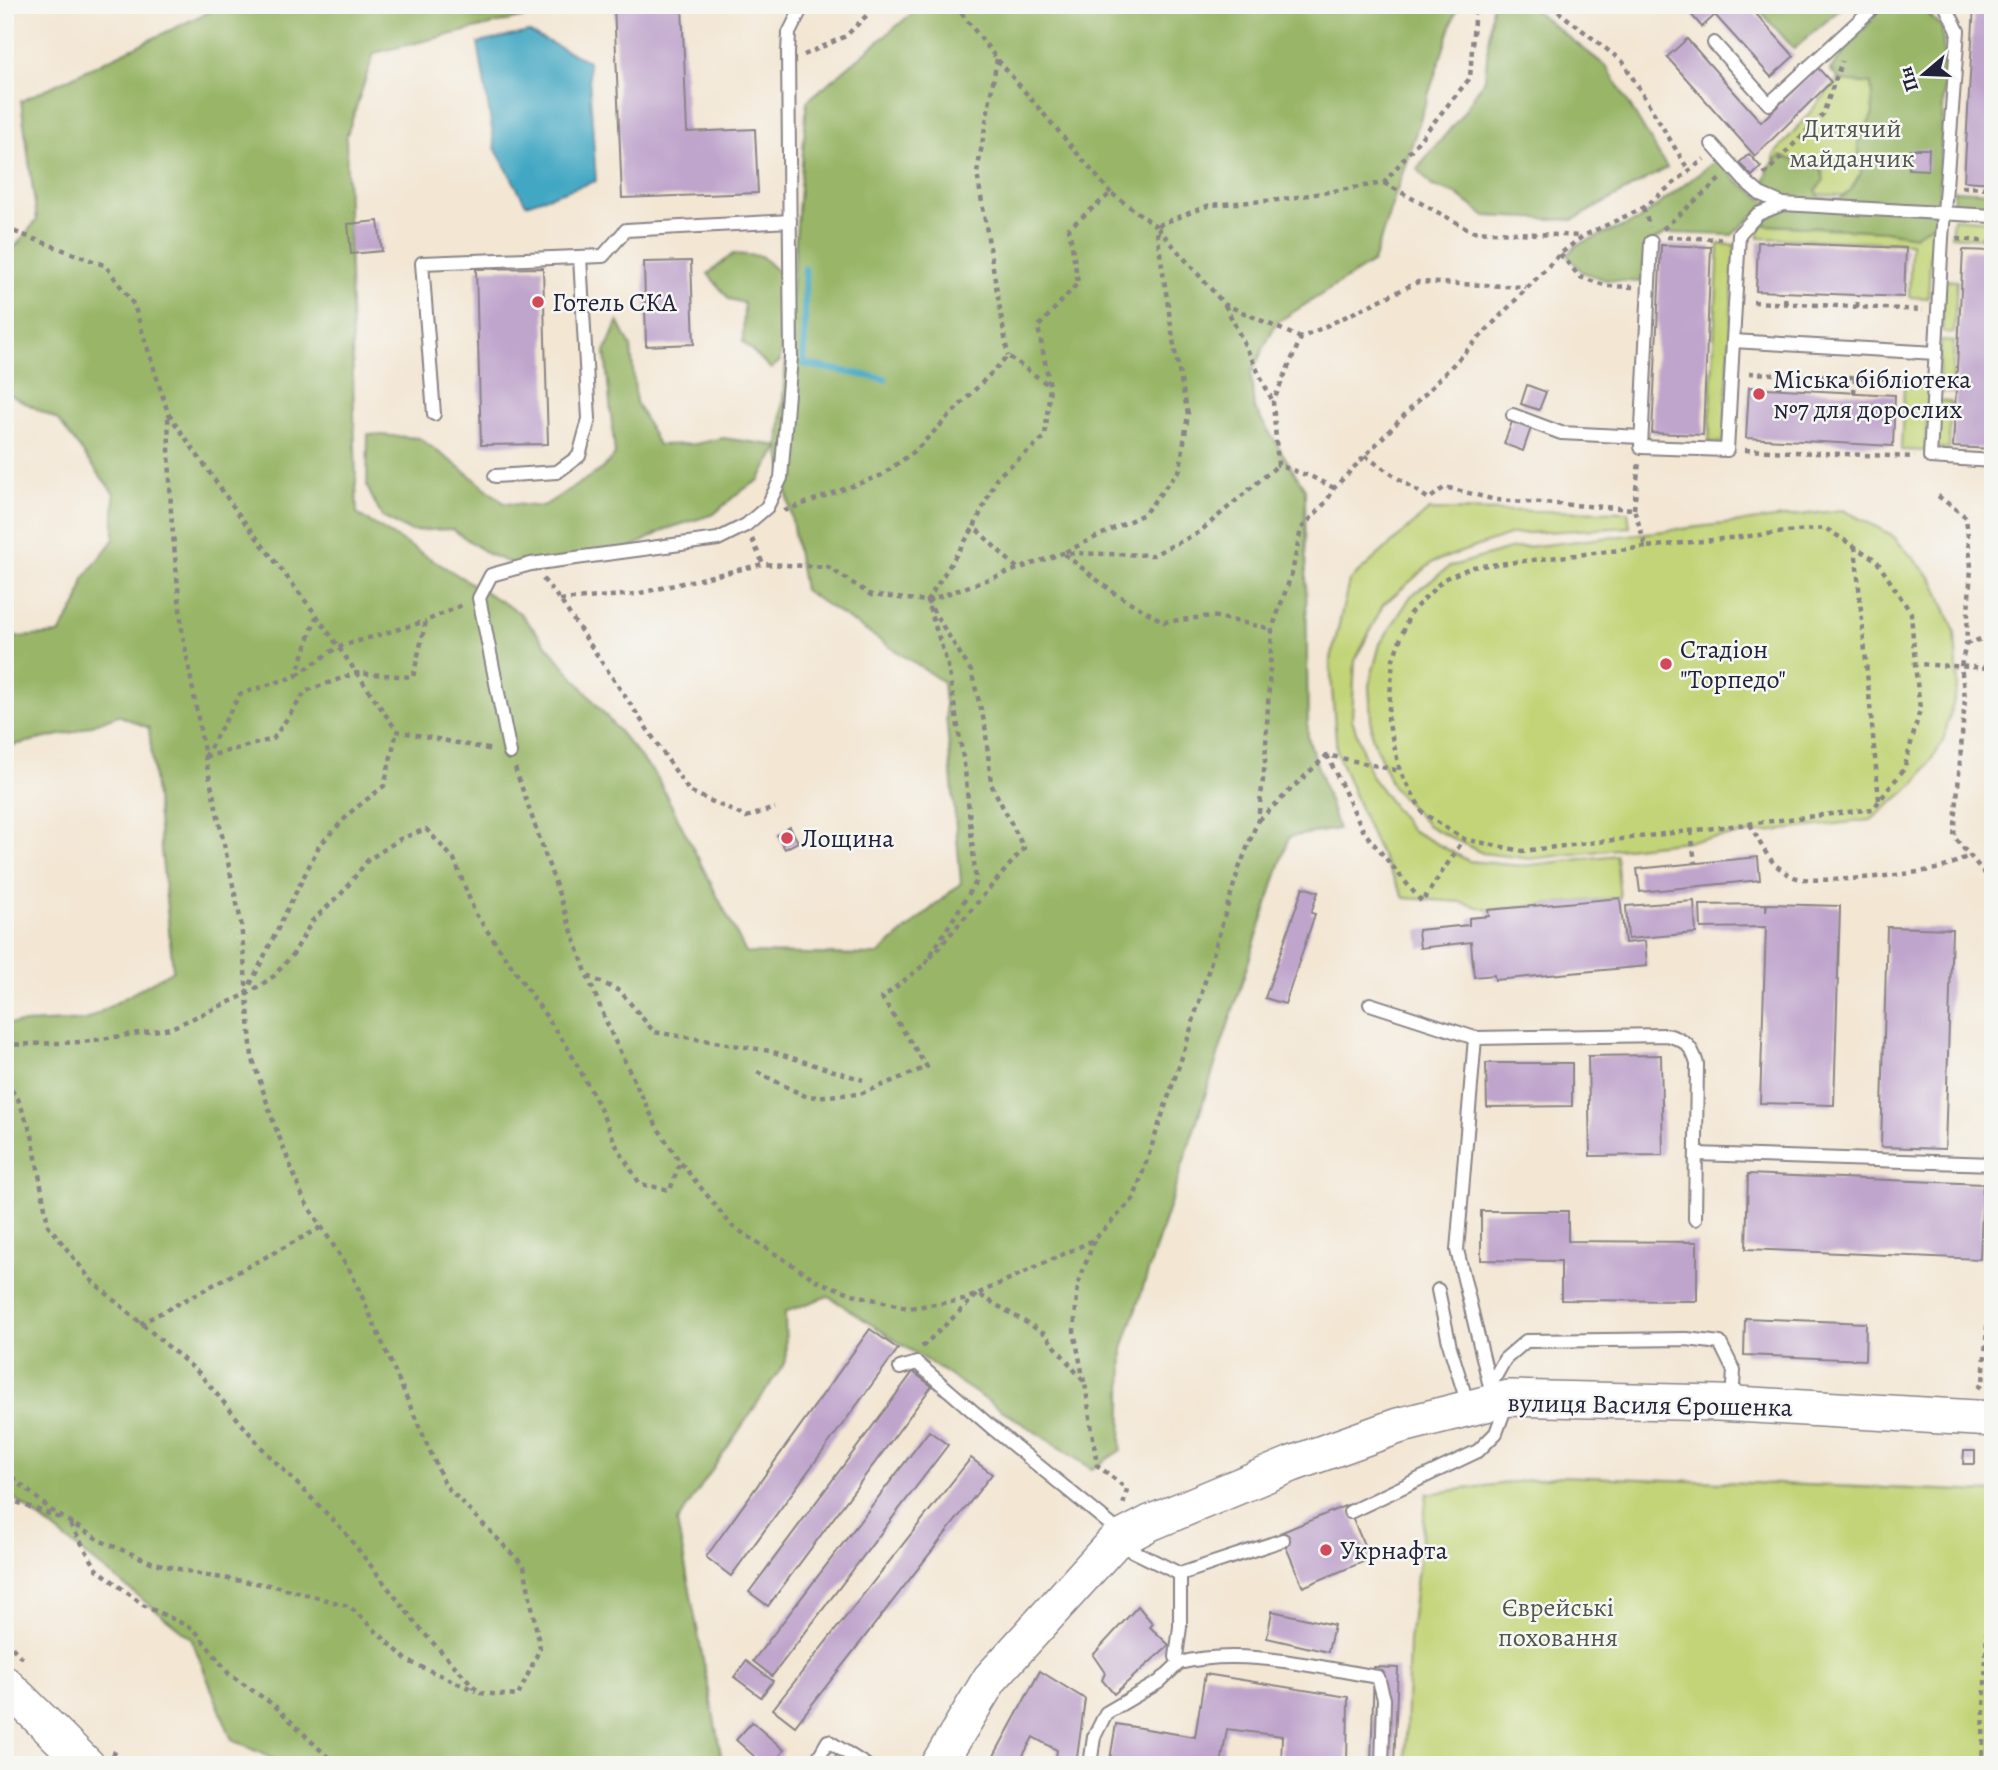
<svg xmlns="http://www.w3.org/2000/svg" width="1998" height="1770" font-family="Alegreya,serif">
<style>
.green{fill:#c2d477;stroke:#727b59;stroke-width:2}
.forest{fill:#99b668;stroke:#5e6c52;stroke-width:2}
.water{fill:#43a7c3;stroke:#32647f;stroke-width:2}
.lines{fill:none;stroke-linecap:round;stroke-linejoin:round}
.stream{stroke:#43a7c3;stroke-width:7}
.building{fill:#bfa4cc}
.lane-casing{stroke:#8a8487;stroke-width:16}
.secondary-casing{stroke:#8a8487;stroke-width:38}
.path{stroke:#8a8487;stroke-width:4.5;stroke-dasharray:5 5;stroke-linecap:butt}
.lane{stroke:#fff;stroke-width:12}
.secondary{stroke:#fff;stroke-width:35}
.poi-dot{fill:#d1495b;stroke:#f6f6f2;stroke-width:2.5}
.labels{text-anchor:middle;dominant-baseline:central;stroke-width:5;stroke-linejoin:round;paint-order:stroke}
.park-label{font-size:26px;fill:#52574d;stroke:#f6f6f2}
.poi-label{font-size:26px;fill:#22223b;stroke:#f6f6f2;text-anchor:start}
.street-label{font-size:26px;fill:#22223b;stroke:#f6f6f2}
</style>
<rect width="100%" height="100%" fill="#f6f6f2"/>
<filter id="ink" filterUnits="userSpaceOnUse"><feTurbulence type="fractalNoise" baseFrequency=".0143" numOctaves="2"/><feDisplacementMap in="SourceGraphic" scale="14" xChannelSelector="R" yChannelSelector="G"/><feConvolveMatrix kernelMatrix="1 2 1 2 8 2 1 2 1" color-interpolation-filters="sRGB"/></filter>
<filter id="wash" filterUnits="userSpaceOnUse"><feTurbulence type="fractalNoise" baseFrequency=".00686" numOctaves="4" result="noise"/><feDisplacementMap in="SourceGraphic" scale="28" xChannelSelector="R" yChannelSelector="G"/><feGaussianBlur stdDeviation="1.57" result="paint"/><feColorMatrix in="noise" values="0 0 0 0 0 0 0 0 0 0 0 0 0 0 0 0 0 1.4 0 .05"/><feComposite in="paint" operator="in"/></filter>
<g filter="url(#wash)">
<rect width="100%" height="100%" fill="#f3e6d3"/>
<g class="green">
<polygon points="1909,43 1900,197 1773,193 1774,155 1834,84 1857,48"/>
<polygon points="1953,218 1993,221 1993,239 1951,236"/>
<polygon points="1767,221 1929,221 1932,229 1928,298 1909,297 1911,243 1759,238 1759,229"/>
<polygon points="1719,244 1735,245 1724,443 1709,442"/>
<polygon points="1944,280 1957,281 1954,333 1942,332"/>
<polygon points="1941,341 1954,342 1952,393 1938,392"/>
<polygon points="1904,386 1929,387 1925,451 1901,450"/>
<polygon points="1937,401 1951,402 1949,449 1934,448"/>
<polygon points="1429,510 1628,512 1630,527 1512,534 1433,562 1383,605 1355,661 1352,719 1371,776 1411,830 1469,861 1522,866 1616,855 1620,898 1488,910 1461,902 1404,898 1372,837 1337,753 1330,663 1349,581"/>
<polygon points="1843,510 1892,535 1934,581 1955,632 1958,685 1943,741 1917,782 1871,820 1530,859 1482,853 1428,826 1393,788 1372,737 1369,685 1380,644 1411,596 1449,567 1509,549"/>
<polygon points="1560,1476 1993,1492 1993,1765 1405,1765 1409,1641 1427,1494"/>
</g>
<g class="forest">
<polygon points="223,5 574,5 374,53 346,138 357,514 520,613 657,777 746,953 877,955 961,883 943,682 804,590 779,447 759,480 738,493 714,514 666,529 623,552 520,567 488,554 452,529 410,531 382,517 367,487 368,434 419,438 462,469 504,503 542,507 602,469 615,455 605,352 618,321 631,347 636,402 658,445 695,444 723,438 779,446 807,101 922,5 1458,5 1373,262 1276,323 1251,374 1254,408 1305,489 1308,737 1338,829 1289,837 1123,1349 1121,1450 1092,1469 828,1296 785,1312 786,1361 677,1522 723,1765 286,1765 232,1740 191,1638 5,1491 5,1024 86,1020 173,970 149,728 118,715 74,732 5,747 5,638 59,634 78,602 84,578 114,539 114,494 58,420 5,392 5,259 37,220 21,101"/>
<polygon points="1492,5 1527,5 1607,67 1667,168 1573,220 1485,216 1456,194 1432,186 1417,169 1461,116 1485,79"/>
<polygon points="1755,5 1845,5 1794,49"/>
<polygon points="1889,5 1920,5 1942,28 1945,70 1939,194 1936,222 1914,236 1884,231 1766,225 1761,215 1762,208 1732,235 1667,233 1647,244 1641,282 1606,280 1582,272 1567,255 1578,244 1637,221 1718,159 1736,180 1772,205 1774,203 1763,188 1769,167 1780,156 1821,167 1824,180 1816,190 1820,198 1840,199 1850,191 1861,173 1858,142 1873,114 1871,84 1841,81 1830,70 1881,8"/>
<polygon points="1954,190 1993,192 1993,211 1953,209"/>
<polygon points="733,254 761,256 787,280 780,361 771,369 743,342 744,303 729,299 708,274"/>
</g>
<polygon class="water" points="528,32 588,61 596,181 526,204 495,148 478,43"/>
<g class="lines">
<polyline class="stream" points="805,269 804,364 885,379"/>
</g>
<g id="blocks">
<g class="building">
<polygon points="614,5 682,5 687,132 755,129 758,193 622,198"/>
<polygon points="1683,5 1748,5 1794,56 1771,77 1715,15 1702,27"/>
<polygon points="1974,5 1993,5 1993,183 1964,181"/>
<polygon points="1687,39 1761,122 1818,68 1831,82 1755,156 1667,57"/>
<polygon points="1910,149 1929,149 1928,170 1909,169"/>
<polygon points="1749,154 1761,167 1752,176 1739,163"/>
<polygon points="378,221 382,251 351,254 348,224"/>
<polygon points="1758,242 1906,248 1904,297 1756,291"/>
<polygon points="1661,245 1711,247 1703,435 1652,433"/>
<polygon points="1963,250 1993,251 1993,449 1953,447"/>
<polygon points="691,261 694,344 646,346 644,262"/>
<polygon points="543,268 548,444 481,445 476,269"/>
<polygon points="1527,385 1546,392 1539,410 1521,404"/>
<polygon points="1749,387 1895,395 1893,446 1746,438"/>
<polygon points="1513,419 1532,425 1523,451 1504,444"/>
<polygon points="790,827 798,842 785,849 777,835"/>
<polygon points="1758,857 1760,880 1640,892 1637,869"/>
<polygon points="1303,887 1318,892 1311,913 1315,914 1285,1004 1265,998"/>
<polygon points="1620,898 1625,943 1645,941 1647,966 1495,980 1494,975 1474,977 1471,942 1420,948 1418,930 1469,925 1469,918 1489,916 1488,910"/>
<polygon points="1694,901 1696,933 1628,939 1626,906"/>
<polygon points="1766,904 1766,912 1767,904 1840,906 1834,1105 1760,1103 1766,927 1701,928 1700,905"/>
<polygon points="1887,927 1952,929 1945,1149 1881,1147"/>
<polygon points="1661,1055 1663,1155 1590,1156 1588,1056"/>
<polygon points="1486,1063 1572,1063 1572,1106 1487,1107"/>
<polygon points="1748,1174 1983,1184 1980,1259 1746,1249"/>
<polygon points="1481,1211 1568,1211 1568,1241 1697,1242 1697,1301 1561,1300 1561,1261 1481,1260"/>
<polygon points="1745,1318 1866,1323 1865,1360 1744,1355"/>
<polygon points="870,1329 898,1349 731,1576 706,1557"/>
<polygon points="913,1372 932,1386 768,1606 749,1592"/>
<polygon points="929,1431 948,1445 772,1676 753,1661"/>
<polygon points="1964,1451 1975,1451 1975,1464 1963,1464"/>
<polygon points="971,1458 992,1474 795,1726 773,1709"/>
<polygon points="1347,1505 1370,1559 1303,1587 1280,1533"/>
<polygon points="1138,1606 1153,1624 1150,1627 1169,1645 1114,1694 1102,1680 1105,1673 1093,1655"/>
<polygon points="1272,1611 1334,1625 1328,1652 1267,1638"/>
<polygon points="746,1661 773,1681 761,1697 734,1677"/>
<polygon points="1374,1667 1398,1668 1394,1765 1371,1765"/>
<polygon points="1040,1671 1085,1699 1076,1765 1055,1765 1057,1750 1033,1737 1018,1765 989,1765"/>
<polygon points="1205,1674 1348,1697 1347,1765 1281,1765 1282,1736 1227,1729 1221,1765 1109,1765 1116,1724 1195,1737"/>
<polygon points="752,1722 784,1750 773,1765 764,1765 736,1740"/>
<polygon points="837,1754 849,1765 831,1765"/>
</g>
</g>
</g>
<g filter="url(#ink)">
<use href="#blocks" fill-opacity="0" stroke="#8a8487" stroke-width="2"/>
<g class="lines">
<defs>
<g id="lane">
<polyline points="1945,5 1958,31 1942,238 1930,457 1993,461"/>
<polyline points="1714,43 1769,104 1876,5"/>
<polyline points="1712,144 1745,181 1760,194 1783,204 1993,216"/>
<polyline points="1651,242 1641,447 1727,450 1739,234 1758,214 1783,204"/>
<polyline points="1733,341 1936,353"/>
<polyline points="434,414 422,263 603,256 626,230 790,221"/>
<polyline points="1513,415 1561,433 1641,437"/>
<polyline points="495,476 557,472 579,456 589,419 580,257"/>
<polyline points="510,753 479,598 491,575 531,564 718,539 746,525 767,507 781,478 791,357 788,53 789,33 803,5"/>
<polyline points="1370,1004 1475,1038"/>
<polyline points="1696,1154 1993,1164"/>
<polyline points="1438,1290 1450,1347 1468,1405"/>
<polyline points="900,1368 917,1363 990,1426 1122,1534"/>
<polyline points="1491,1384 1505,1359 1526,1341 1687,1339 1720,1343 1734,1371 1732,1400"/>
<path d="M 1493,1399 L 1457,1250 L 1475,1038 L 1667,1035 C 1685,1040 1692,1046 1697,1064 L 1695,1219"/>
<polyline points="1350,1512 1478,1451 1496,1433 1507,1403"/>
<polyline points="1121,1545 1180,1574 1283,1540"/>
<path d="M 1179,1663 C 1243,1647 1314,1667 1378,1677 L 1384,1699 L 1382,1765"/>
<polyline points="814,1765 828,1741 866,1765"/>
<polyline points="1090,1765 1094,1737 1106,1713 1159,1682 1179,1663 1176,1657 1180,1627 1180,1574"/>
</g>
<g id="secondary">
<polyline points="5,1684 87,1765"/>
<polyline points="938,1765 990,1679 1114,1542 1150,1523 1292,1464 1398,1426 1509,1398 1718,1403 1993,1419"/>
</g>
</defs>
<use href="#lane" class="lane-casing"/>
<use href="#secondary" class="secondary-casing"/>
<g class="path">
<polyline points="955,5 997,59 1111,193"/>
<polyline points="1550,5 1623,62 1689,171"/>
<polyline points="804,55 846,36 877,5"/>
<polyline points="997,59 977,173 1008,356"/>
<polyline points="1764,175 1823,114 1842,61"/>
<polyline points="1384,183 1472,231 1581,236"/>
<polyline points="1962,187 1993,188"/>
<polyline points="1643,208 1650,227"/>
<polyline points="5,228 106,266 134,305 168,413 237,512 317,616 397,731 493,750"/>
<polyline points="1663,229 1720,179"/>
<polyline points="1667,237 1721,239"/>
<polyline points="1957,239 1993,242"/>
<polyline points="1560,254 1580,277 1607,286 1634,287"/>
<polyline points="1753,302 1923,310"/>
<polyline points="1785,303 1786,292"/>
<polyline points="1225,305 1273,402"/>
<polyline points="1857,307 1858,295"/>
<polyline points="1301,338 1224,304 1156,226 1210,205 1278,200 1384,183 1470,78 1475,5"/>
<polyline points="1749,373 1919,380"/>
<polyline points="1779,389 1780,374"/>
<polyline points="1854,393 1855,378"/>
<polyline points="1745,450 1915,457"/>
<polyline points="1365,456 1429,499 1445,487 1496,500 1634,509 1646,547 1825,528 1876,560 1911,613 1915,664 1993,668"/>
<polyline points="1334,488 1312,477 1278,465 1273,402 1301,338 1418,282 1526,287"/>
<polyline points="1938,496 1966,517 1971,567 1966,644 1961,666 1965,698 1954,837 1987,876 1993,892"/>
<polyline points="1634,509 1639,461"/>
<polyline points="784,511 882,475 915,451 1008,356 1050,386"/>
<polyline points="752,539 763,564"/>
<polyline points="1855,546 1879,800"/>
<polyline points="1646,547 1472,567 1444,579 1410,613 1393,659 1388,720 1400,771 1423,813 1464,839 1522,851 1873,809 1904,769 1920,710 1915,664"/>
<polyline points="1017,568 974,527 997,477 1045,437 1050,386 1038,327 1078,283 1069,228 1111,193 1156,226 1175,352 1188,414 1180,469 1144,514 1063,553 1114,593 1164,622 1212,616 1272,629"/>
<polyline points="543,579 560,600 689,791 746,817 775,808"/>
<polyline points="560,600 636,594 763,564 828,567 871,595 927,601 1063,553 1153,555 1198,533 1278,465"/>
<polyline points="927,601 974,527"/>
<polyline points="1966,644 1993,635"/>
<polyline points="297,675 338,647 426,621"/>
<polyline points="1327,755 1364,832 1422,902 1464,839"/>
<polyline points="205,757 273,739 306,691 356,673 413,677 426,621 462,605"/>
<polyline points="205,757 240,694 296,676 316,617"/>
<polyline points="515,768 587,975 611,1033 657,1127 680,1162 732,1226 819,1282 856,1295 908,1308 964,1300 1094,1240 1134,1198 1186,1045 1238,871 1258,820 1265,763 1272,629 1292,573 1301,529 1327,501 1334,488 1560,254 1583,236 1643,208 1704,159"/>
<polyline points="1259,820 1327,755 1400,771"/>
<path d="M 1750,824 C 1762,846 1769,866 1794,877 C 1812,885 1922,874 1944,867 C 1953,864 1961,859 1969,856"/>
<polyline points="1691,831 1695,863"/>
<polyline points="588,976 620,991 654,1032 770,1051 863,1080"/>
<polyline points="246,995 274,976 294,953 312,921 342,893 368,860 400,839 426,829 454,859 475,913 568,1048 597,1102 617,1147 640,1184 670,1190 680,1162"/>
<polyline points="5,1045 83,1042 171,1028 245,995 319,846 352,811 384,786 397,731"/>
<polyline points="757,1072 807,1097 860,1094 927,1067 882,998 925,964 976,882 965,770 948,666 927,601 971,671 985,725 991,784 1024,848 925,964"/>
<polyline points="5,1082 18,1099 32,1135 48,1225 91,1280 199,1373 262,1448 343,1530 421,1630 480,1693 518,1696 540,1648 524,1566 445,1485 352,1274 304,1200 273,1121 252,1057 241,922 205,757 182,630 171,513 168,415"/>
<polyline points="140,1324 322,1227"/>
<polyline points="922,1347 978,1294 1044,1333 1085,1383 1097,1465 1127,1489 1123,1506"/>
<polyline points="1084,1382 1074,1331 1078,1284 1094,1241"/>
<polyline points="1978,1388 1983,1383 1993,1245"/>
<polyline points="1991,1469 1993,1468"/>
<polyline points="5,1471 51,1510 68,1521 101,1541 151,1562 203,1575 275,1586 349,1606 408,1661 476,1691"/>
<polyline points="5,1488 11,1500 60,1518"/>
<polyline points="70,1524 97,1569 143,1605 194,1629 229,1674 275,1706 336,1765"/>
<polyline points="5,1640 24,1660"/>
<polyline points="112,1752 132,1765"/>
<polyline points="1982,1765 1992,1492"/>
</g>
<use href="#lane" class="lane"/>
<use href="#secondary" class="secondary"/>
</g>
</g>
<g class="poi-dot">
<circle cx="538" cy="302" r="7"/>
<circle cx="1759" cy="394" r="7"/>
<circle cx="1666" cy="664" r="7"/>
<circle cx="787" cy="838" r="7"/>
<circle cx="1326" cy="1550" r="7"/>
</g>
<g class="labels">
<g class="park-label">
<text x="1852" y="128">Дитячий<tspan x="1852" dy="30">майданчик</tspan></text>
<text x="1558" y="1607">Єврейські<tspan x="1558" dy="30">поховання</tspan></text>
</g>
<g class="poi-label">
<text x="552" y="302">Готель СКА</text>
<text x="1773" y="379">Міська бібліотека<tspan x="1773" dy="30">№7 для дорослих</tspan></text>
<text x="1680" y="649">Стадіон<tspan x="1680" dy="30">"Торпедо"</tspan></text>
<text x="801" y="838">Лощина</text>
<text x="1340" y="1550">Укрнафта</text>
</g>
<g class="street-label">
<text transform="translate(1650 1405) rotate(1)">вулиця Василя Єрошенка</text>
</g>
</g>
<rect width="1998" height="1770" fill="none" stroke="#f6f6f2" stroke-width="28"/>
<g transform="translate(1924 74) rotate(251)" stroke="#f6f6f2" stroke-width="5" paint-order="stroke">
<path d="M0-5L12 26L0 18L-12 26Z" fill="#22223b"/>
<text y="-10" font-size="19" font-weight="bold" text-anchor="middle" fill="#22223b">Пн</text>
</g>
</svg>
